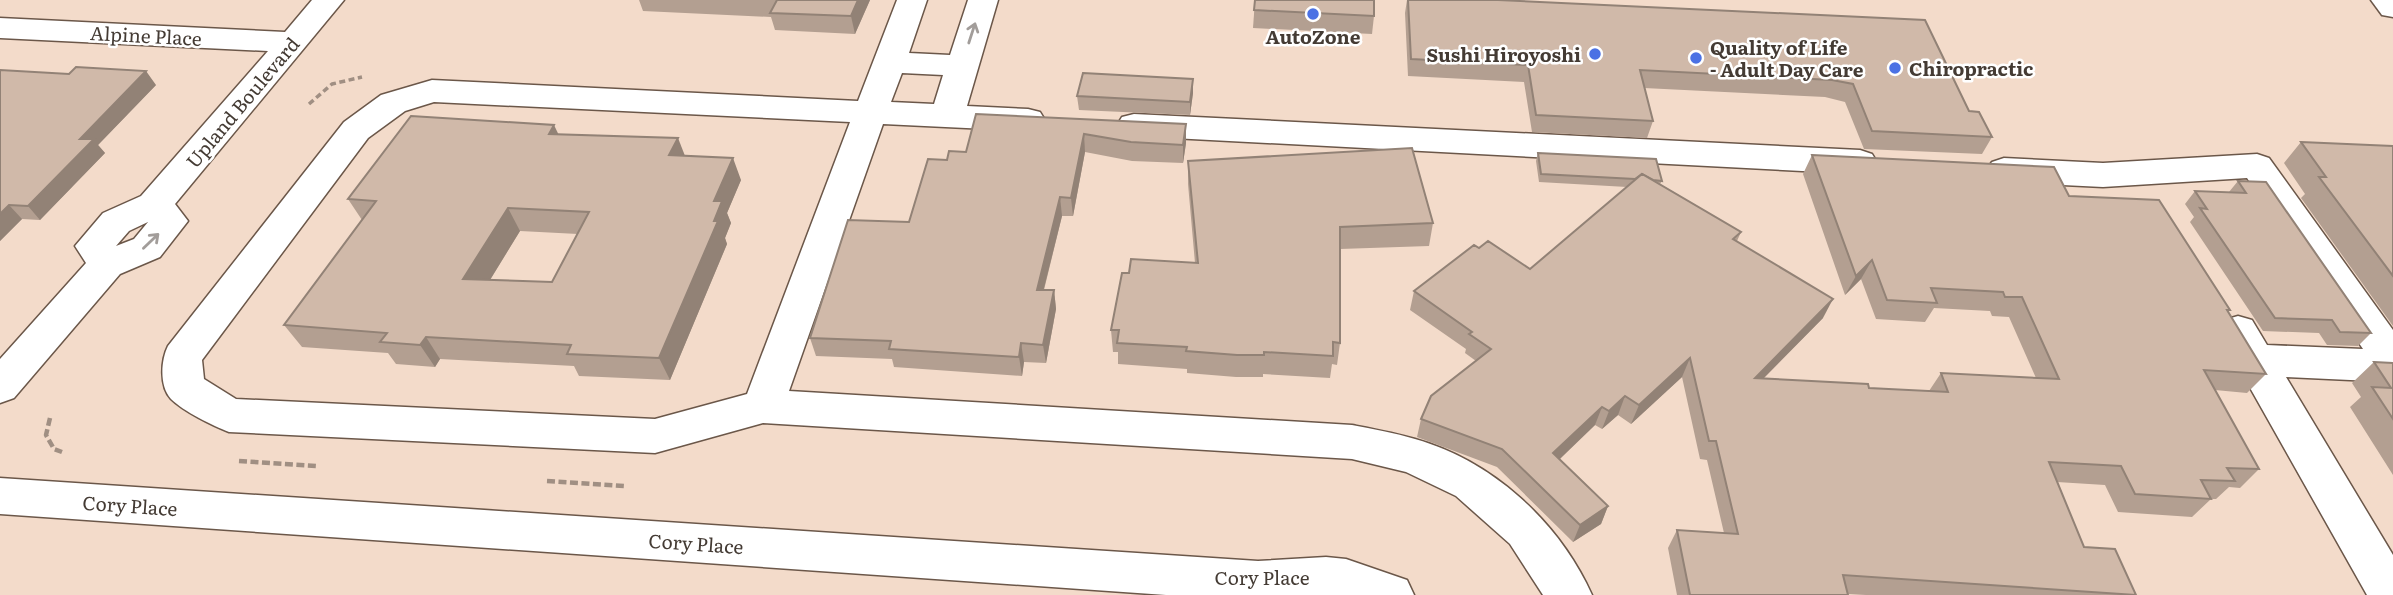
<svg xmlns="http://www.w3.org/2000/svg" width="2393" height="595" font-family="Literata,serif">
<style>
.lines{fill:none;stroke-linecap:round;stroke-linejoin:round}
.minor-casing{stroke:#6b5749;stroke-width:3}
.major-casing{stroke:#6b5749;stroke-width:3}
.path-far1{stroke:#a08f83;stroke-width:3.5;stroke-dasharray:6 3.5;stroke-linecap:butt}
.path{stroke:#a08f83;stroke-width:4.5;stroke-dasharray:8 3.5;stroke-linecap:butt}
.minor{fill:#fff;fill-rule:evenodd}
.major{fill:#fff;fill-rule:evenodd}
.wall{fill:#b39f91;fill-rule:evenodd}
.shaded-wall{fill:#928276}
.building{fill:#d0b9a9;stroke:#928276;stroke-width:2;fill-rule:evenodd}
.oneway{stroke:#a29d9a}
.poi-dot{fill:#4b71e4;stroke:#fff;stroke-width:2.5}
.labels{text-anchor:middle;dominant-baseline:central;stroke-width:5;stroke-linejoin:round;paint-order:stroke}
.street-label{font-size:19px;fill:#443b34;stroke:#fff}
.poi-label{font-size:19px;font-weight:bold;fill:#443b34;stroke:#fff;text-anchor:start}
</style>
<rect width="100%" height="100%" fill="#f3dbca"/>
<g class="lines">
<defs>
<g id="minor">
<path d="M 312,0 L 344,0 L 175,204 L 188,221 L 160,257 L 120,274 L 14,398 L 0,403 L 0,359 L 86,263 L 75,246 L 103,213 L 141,196 L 268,51 L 0,38 L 0,18 L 285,32 ZM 148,222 L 134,239 L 116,246 L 129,231 Z"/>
<path d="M 897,0 L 927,0 L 909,53 L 950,55 L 968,0 L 998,0 L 967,106 L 1028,109 L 1040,112 L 1045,120 L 1040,128 L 1028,131 L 883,124 L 789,391 L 1352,425 C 1373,429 1395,433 1415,439 C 1493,461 1559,522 1592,595 L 1543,595 L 1510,544 L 1456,496 L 1406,472 L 1352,459 L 763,423 L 655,453 L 229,432 C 213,426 183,411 171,399 C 159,386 161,360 168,346 L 344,122 L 381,95 L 432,80 L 858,101 ZM 902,73 L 943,75 L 934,104 L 891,102 ZM 434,102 L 850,122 L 747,394 L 655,419 L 236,399 L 204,379 L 202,360 L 368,138 L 405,111 Z"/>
<polygon points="1134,114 1860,150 1872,154 1877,162 1872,170 1860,174 1134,136 1122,133 1117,125 1122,117"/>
<polygon points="2257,154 2269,158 2393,330 2393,382 2286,377 2393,555 2393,595 2367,595 2218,331 2224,320 2238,316 2252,320 2267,345 2363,349 2247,178 2103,187 2004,182 1992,178 1986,170 1992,162 2004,158 2103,163"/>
<polygon points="0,478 1258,561 1326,557 1346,559 1407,580 1414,595 1166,595 0,514"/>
</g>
<polygon id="major" points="2371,0 2393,0 2393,17 2382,15"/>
</defs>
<use href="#minor" class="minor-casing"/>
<use href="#major" class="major-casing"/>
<polyline class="path-far1" points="309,104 332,84 362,77"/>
<g class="path">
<polyline points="50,418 46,435 54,449 62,452"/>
<polyline points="239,461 316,466"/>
<polyline points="547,481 625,486"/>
</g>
<use href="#minor" class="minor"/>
<use href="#major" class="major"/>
</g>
<g class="wall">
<polygon points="639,0 870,0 855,34 775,30 771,17 643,11"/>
<polygon points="1255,0 1374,16 1372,34 1253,28"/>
<polygon points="1407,0 1498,0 1969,111 1992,137 1982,154 1864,149 1845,102 1825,97 1644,88 1653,121 1647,138 1532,132 1524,82 1408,76 1405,13"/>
<polygon points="0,70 156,85 98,145 105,153 40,220 22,219 0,241"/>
<polygon points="1193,79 1193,93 1190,115 1079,110 1077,96"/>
<polygon points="976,114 1186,143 1183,163 1132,161 1085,152 1073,216 1062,216 1044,290 1054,290 1056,309 1046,363 1024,362 1022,376 894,367 892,359 816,356 810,338 909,222 947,160 966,152"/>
<path d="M 559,135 L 685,156 L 741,180 L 727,213 L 731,223 L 725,238 L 727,244 L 670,380 L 579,376 L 574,366 L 440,359 L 435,367 L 396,364 L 388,353 L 302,347 L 284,325 L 362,220 L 348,199 ZM 520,231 L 578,234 L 552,282 L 490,280 Z"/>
<polygon points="2301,142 2393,146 2393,326 2301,198 2305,194 2284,163"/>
<polygon points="1538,153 1662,181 1660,184 1741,232 1737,241 1823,318 1764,378 1869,388 1929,391 1941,373 2036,378 2009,317 1992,316 1990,311 1934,308 1925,322 1876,319 1861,279 1845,295 1803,174 1812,155 2069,196 2230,310 2228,312 2266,374 2247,393 2215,390 2259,469 2240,488 2229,487 2216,499 2211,499 2192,517 2118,512 2105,485 2057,482 2084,547 2136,595 1866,595 1848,594 1848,595 1677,595 1668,548 1677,530 1724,533 1707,460 1700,459 1682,377 1631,424 1618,415 1602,429 1595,425 1560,459 1608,506 1601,524 1573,542 1497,467 1417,437 1421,419 1476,361 1465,353 1466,349 1410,310 1414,291 1479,248 1530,269 1627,187 1539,182 1536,161"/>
<polygon points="1188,161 1433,223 1429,246 1340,249 1340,343 1337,365 1332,364 1330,378 1263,374 1263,377 1236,377 1187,373 1187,369 1118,364 1118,352 1113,352 1111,330 1129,273 1195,263 1188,184"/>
<polygon points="2238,181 2371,333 2358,346 2327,345 2319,333 2263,331 2190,222 2194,217 2185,204 2195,191 2229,192"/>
<polygon points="2374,362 2393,363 2393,475 2350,407 2361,397 2352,383"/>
</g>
<g class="shaded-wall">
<polygon points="858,0 870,0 855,34 851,16"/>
<polygon points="146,71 156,85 98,145 105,153 40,220 28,206 80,139"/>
<polygon points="1193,79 1193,93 1190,115 1190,102"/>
<polygon points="1186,124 1186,143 1183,163 1183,145"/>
<polygon points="554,125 565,148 549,134"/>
<polygon points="1084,134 1085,152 1073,216 1071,198"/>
<polygon points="678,138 687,161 669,155"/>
<polygon points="733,158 741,180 727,213 731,223 725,238 727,244 670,380 659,358 714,221 714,201"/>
<polygon points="1060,197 1062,216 1039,308 1037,290"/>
<polygon points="9,205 22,219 0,241 0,214"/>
<polygon points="508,208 520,231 477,301 463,279"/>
<polygon points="1872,260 1861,279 1845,295 1856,276"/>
<polygon points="1054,290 1056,309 1046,363 1043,345"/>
<polygon points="1833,299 1823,318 1746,396 1755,378"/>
<polygon points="426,337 440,359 435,367 420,345"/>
<polygon points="1021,343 1024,362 1022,376 1019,357"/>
<polygon points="1690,358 1682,377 1631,424 1639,405"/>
<polygon points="1625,396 1618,415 1602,429 1609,411"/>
<polygon points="1602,407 1595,425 1547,471 1553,453"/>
<polygon points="1608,506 1601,524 1573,542 1580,525"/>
</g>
<g class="building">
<polygon points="777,0 858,0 851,16 770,13"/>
<polygon points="1255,0 1374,0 1374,16 1254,10"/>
<polygon points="1408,0 1498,0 1925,20 1969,111 1979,112 1992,137 1872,131 1853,84 1832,80 1640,70 1653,121 1536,115 1528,65 1411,59"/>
<polygon points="76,67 146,71 80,139 94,139 28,206 9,205 0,214 0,70 69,74"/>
<polygon points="1083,73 1193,79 1190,102 1077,96"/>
<polygon points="976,114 1186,124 1183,145 1131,142 1084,134 1071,198 1060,197 1037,290 1054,290 1043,345 1021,343 1019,357 889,349 891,341 810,338 848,220 909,222 928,159 947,160 949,151 966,152"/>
<path d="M 411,116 L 554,125 L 549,134 L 678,138 L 669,155 L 733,158 L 714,201 L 722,201 L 714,221 L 718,221 L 659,358 L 567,354 L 571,345 L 426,337 L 420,345 L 380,342 L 387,333 L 284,325 L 376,201 L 348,199 ZM 508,208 L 589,212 L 552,282 L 463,279 Z"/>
<polygon points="2301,142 2393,146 2393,276 2319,177 2326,177"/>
<polygon points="1412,148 1433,223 1340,227 1340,343 1333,342 1333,356 1264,352 1264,355 1237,355 1186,351 1187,347 1117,343 1119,330 1111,330 1122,273 1129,273 1131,259 1198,263 1188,161"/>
<polygon points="1538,153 1656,159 1662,181 1653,180 1642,174 1635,179 1541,174"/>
<polygon points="1812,155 2054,167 2069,196 2159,200 2230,310 2227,310 2266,374 2204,370 2259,469 2227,468 2235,481 2201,480 2211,499 2135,494 2121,466 2049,462 2084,547 2115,549 2136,595 1843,575 1848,595 1690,595 1677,530 1738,534 1716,441 1709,441 1690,358 1639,405 1625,396 1609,411 1602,407 1553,453 1608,506 1580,525 1502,449 1421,419 1431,396 1491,349 1469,334 1472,332 1414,291 1474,245 1479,248 1488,241 1530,269 1642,174 1741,232 1733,239 1833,299 1755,378 1868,384 1869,388 1948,392 1941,373 2059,379 2022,297 2005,297 2003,292 1931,288 1937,303 1887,300 1872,260 1856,276"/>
<polygon points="2238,181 2266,182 2371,333 2340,332 2332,320 2275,318 2200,208 2207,209 2195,191 2246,193"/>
<polygon points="2374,362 2393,363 2393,419 2372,387 2391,388"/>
</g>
<defs><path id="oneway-shaft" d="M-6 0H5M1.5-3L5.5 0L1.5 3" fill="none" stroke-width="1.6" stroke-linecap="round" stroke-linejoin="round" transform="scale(1.75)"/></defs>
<g class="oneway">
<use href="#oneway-shaft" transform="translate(972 33) rotate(-72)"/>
<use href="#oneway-shaft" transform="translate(151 241) rotate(-44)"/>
</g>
<g class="poi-dot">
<circle cx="1313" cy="14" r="7"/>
<circle cx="1595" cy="54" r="7"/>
<circle cx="1696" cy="58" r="7"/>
<circle cx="1895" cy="68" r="7"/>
</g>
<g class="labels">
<g class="street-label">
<text transform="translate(146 35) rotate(3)">Alpine Place</text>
<text transform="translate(242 102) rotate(-50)">Upland Boulevard</text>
<text transform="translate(130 505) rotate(4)">Cory Place</text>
<text transform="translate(696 543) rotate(4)">Cory Place</text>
<text x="1262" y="577">Cory Place</text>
</g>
<g class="poi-label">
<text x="1313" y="36" text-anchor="middle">AutoZone</text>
<text x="1710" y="47">Quality of Life<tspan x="1710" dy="22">- Adult Day Care</tspan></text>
<text x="1581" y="54" text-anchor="end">Sushi Hiroyoshi</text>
<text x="1909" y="68">Chiropractic</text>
</g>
</g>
</svg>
